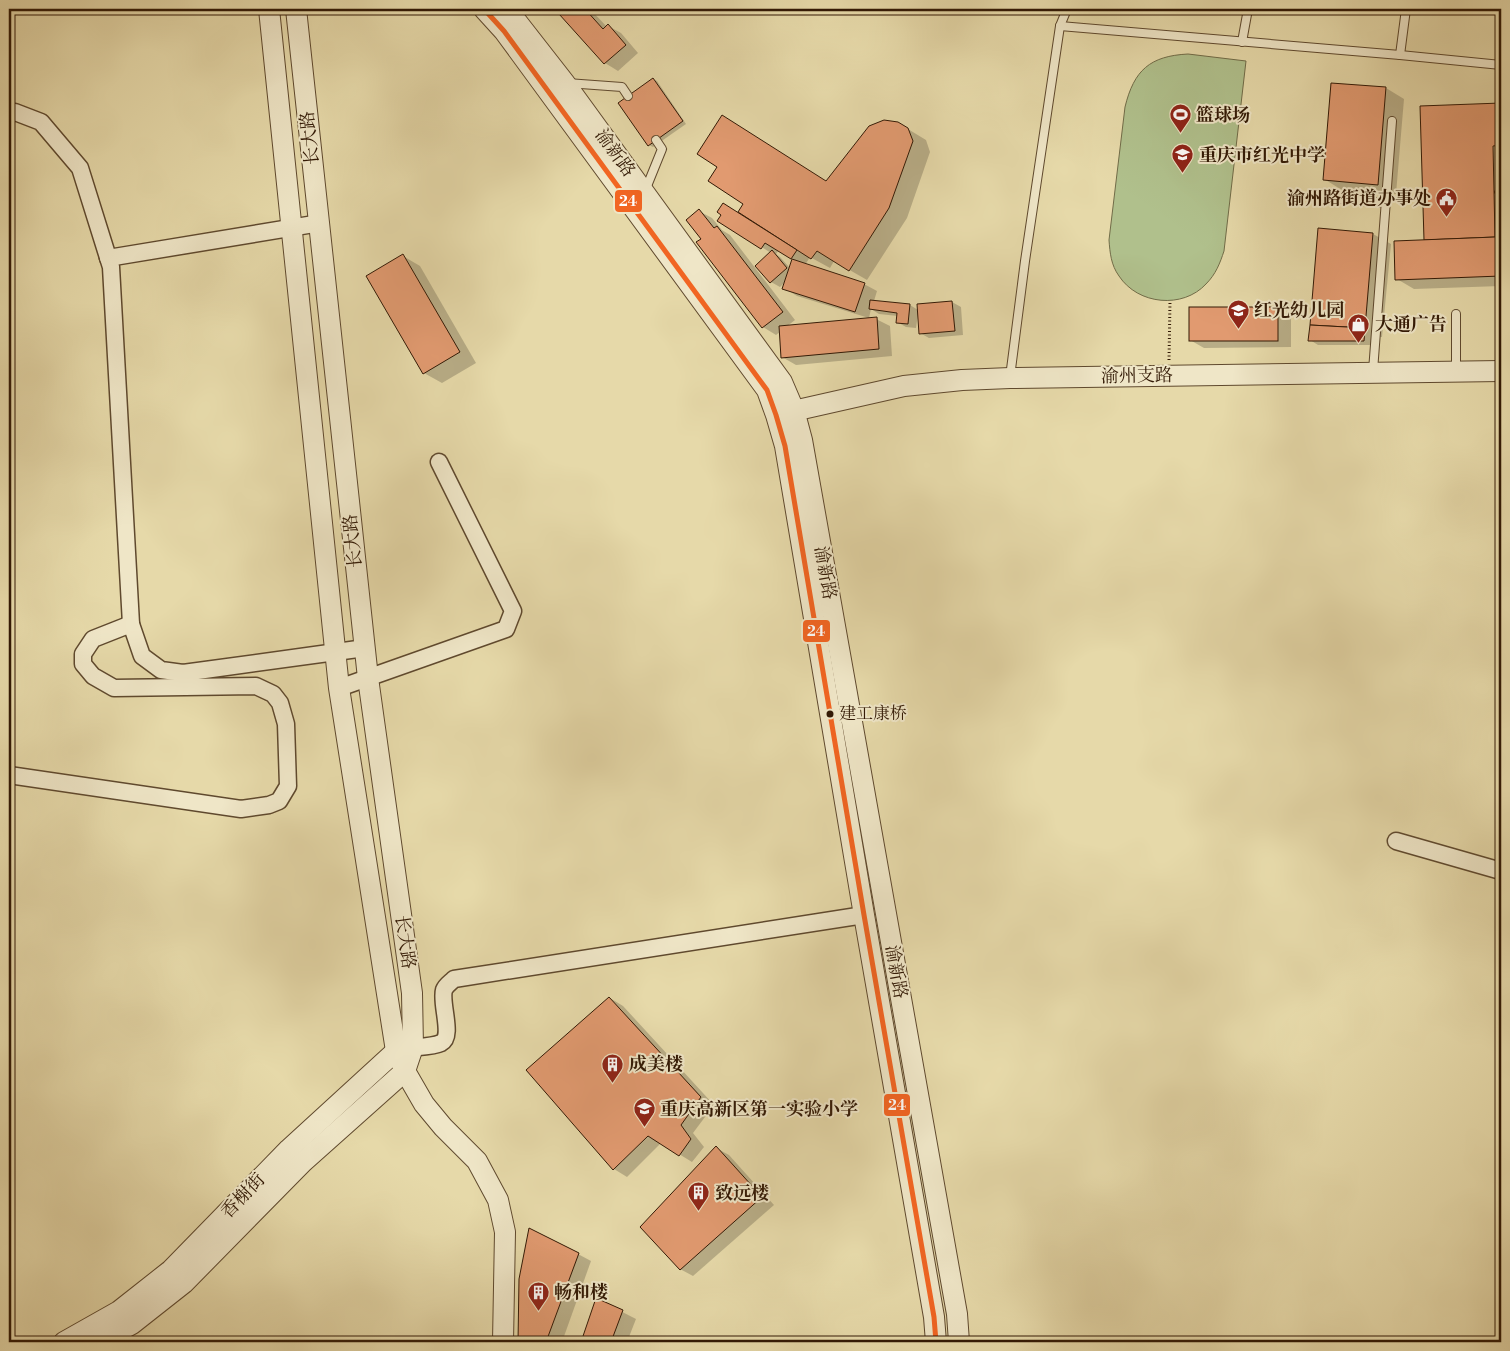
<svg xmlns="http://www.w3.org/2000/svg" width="1510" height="1351" font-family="'Libre Bodoni','Noto Serif SC',serif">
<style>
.green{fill:#b0c08c;stroke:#716c48}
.shadow{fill:#0003;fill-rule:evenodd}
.building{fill:#e19a70;stroke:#321905}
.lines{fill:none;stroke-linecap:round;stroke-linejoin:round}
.service-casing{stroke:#5f492e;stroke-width:10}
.minor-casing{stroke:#5f492e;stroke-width:19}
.tertiary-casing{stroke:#5f492e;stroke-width:22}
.path{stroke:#321905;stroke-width:3;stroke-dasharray:1 2.5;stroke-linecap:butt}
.service{stroke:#efe6c7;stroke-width:8}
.minor{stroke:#efe6c7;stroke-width:16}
.tertiary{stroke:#efe6c7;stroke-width:20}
.bus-1-casing{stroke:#efe6c7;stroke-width:9}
.bus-1{stroke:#f26522;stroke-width:5}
.bus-dot{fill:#321905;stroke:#efe6c7;stroke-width:2}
.labels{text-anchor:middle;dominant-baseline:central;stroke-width:4;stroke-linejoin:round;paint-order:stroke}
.bus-label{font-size:17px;fill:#321905;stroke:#efe6c7;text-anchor:start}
.poi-label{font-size:18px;font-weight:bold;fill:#321905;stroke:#efe6c7;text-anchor:start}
.street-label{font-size:18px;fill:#321905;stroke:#efe6c7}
.line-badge{stroke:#efe6c7;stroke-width:2}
.badge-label{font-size:14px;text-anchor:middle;font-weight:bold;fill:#fff}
</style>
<rect width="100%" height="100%" fill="#e6d9a9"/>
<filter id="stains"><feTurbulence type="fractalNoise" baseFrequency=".004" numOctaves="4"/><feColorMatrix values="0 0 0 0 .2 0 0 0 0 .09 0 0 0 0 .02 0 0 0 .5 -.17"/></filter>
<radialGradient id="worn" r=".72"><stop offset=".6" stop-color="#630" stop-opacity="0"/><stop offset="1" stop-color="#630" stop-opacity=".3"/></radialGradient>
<path class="green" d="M 1188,54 L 1246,61 L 1224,251 C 1220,263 1216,274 1206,284 C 1183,309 1138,305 1119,276 C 1111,265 1110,253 1109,240 L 1125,107 C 1134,70 1150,56 1188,54 Z"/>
<g class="shadow">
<polygon points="562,9 592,9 591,10 607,27 608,26 621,33 638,53 618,71 605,63"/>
<polygon points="653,79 657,81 686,124 653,147 649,145"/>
<polygon points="1332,84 1386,88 1404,99 1396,194 1342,190 1324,179"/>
<polygon points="1501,105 1501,286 1414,289 1397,279 1429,241 1421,108"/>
<path d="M 898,123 L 926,140 L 930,152 L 907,218 L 867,280 L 834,261 L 830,268 L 810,257 L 805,265 L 864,284 L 877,291 L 874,301 L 910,305 L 918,310 L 952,302 L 961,307 L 963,335 L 929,338 L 920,333 L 919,314 L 918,314 L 916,328 L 906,327 L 897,322 L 898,316 L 879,314 L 871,309 L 869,318 L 797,296 L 784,288 L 786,281 L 780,287 L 771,282 L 756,266 L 771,253 L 719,220 L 738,213 L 744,204 L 826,182 ZM 779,250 L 793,259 L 790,268 L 780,257 L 776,254 Z"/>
<polygon points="699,211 712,218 722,230 730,235 795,320 786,327 876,319 890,326 892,356 796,365 782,357 780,332 776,335 763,327 698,242 702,239"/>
<polygon points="1319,230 1373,234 1391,244 1382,337 1373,337 1372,345 1318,345 1310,340"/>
<polygon points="403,256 420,266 476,363 442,383 424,373"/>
<polygon points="1277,308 1291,316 1291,347 1204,348 1190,340"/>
<polygon points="610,998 623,1006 714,1105 693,1133 704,1147 692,1162 661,1143 627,1177 614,1169 528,1070"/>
<polygon points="716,1148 729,1155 774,1205 693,1276 680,1269"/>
<polygon points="578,1254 591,1261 562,1342 520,1342 521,1279"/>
<polygon points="597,1299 636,1319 627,1342 582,1342"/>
</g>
<g class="building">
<polygon points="564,9 585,9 603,29 608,24 626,45 604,64 559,14"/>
<polygon points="653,78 683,121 648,146 618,103"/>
<polygon points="1331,83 1386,87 1378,185 1323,180"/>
<polygon points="1501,103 1501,145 1493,146 1495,237 1424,240 1420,106"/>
<polygon points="722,115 826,181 869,126 884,120 898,122 908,128 913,141 889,208 849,271 817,251 811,259 738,212 743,204 708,181 717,167 697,154"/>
<polygon points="723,203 797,250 791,259 765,243 761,249 717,221 721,215 717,212"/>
<polygon points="699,209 714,228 717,226 783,312 762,328 696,242 701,239 686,220"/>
<polygon points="1318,228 1373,233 1365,328 1310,325"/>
<polygon points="1495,237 1501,237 1501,276 1395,280 1394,241"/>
<polygon points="772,250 787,268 770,283 755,266"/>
<polygon points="403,254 460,352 423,374 366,276"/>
<polygon points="792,259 865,283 855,312 782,289"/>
<polygon points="870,300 910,304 908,324 896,323 897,313 869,309"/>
<polygon points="952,301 955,331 919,334 917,304"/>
<rect x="1189" y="307" width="89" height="34"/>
<polygon points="877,317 879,349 781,358 779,326"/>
<polygon points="1310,325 1365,328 1364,341 1308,341"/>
<polygon points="609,997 701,1097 681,1125 691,1139 679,1156 648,1136 613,1170 526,1070"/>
<polygon points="716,1146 762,1197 680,1270 640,1227"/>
<polygon points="529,1228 579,1253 546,1342 518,1342 519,1279"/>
<polygon points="596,1298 623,1310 611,1342 581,1342"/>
</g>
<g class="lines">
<defs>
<g id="service">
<polyline points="1060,26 1400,55 1501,65"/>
<polyline points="1242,42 1248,9"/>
<polyline points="1400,55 1406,9"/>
<polyline points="567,83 622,87 628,96"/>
<polyline points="645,191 662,149 656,140"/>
<polyline points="1317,197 1386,203"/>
<polyline points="1456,314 1456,370"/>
<polyline points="1373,371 1392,121"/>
<polyline points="1010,377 1025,261 1060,26 1067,9"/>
</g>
<g id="minor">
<polyline points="9,114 15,112 41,122 80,168 111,267 131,624 142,656 161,670 183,673 365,648"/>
<polyline points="108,258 320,223"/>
<polyline points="339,688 506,629 513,611 439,462"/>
<polyline points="9,775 241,809 269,805 279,801 288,786 286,724 280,703 273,694 256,686 114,688 93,676 83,664 83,654 93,639 131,624"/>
<polyline points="1396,841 1501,871"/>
<path d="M 402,1049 C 412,1047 433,1047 441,1043 C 454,1037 440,1003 444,990 C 446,985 450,983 454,979 L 864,915"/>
</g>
<g id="tertiary">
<polyline points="269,9 339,688 396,1051 405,1071 424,1104 443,1127 477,1161 498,1200 505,1232 503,1342"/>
<polyline points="484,9 504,31 767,390 776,415 785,446 864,915 934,1317 936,1342"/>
<polyline points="507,9 564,82 782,382 794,410 802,440 957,1314 959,1342"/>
<polyline points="780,414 904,386 962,380 1010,378 1501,371"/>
<polyline points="64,1342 119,1311 171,1270 289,1149 396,1051"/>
<polyline points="99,1342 132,1324 184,1283 303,1162 405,1071 413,1047 412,993 368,678 296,9"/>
</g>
</defs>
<use href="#service" class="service-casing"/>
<use href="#minor" class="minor-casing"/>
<use href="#tertiary" class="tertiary-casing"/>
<g class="path">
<polyline points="1494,192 1501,192"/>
<polyline points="1169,360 1170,301"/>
</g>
<use href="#service" class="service"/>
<use href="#minor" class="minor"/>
<use href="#tertiary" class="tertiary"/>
<defs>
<polyline id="bus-1" points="484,9 504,31 767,390 776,415 785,446 864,915 934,1317 936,1342"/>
</defs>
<use href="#bus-1" class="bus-1-casing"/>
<use href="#bus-1" class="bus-1"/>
</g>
<defs>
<symbol id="stadium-pin" viewBox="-11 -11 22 30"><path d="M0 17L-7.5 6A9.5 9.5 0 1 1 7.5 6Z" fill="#8f2418" stroke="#efe6c7"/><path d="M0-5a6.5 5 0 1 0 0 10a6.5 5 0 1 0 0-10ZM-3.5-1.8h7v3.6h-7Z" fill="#fff"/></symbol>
<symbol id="school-pin" viewBox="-11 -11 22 30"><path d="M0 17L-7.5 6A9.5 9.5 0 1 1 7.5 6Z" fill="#8f2418" stroke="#efe6c7"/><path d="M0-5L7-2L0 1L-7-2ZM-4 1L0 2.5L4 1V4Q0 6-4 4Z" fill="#fff"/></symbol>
<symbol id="civic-pin" viewBox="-11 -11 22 30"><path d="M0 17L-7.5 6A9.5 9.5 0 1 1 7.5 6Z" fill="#8f2418" stroke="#efe6c7"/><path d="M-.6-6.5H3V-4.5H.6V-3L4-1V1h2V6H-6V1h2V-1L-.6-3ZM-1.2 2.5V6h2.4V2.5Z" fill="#fff"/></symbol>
<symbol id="shop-pin" viewBox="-11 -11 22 30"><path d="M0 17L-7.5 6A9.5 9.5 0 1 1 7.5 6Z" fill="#8f2418" stroke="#efe6c7"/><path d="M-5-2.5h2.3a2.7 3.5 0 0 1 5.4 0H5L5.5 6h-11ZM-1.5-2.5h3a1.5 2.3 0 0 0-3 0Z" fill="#fff"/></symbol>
<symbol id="building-pin" viewBox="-11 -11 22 30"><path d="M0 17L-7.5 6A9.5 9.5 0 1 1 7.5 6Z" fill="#8f2418" stroke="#efe6c7"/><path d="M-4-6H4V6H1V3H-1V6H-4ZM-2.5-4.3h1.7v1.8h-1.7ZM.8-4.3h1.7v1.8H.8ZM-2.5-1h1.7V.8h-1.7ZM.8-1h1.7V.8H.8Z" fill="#fff"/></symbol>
</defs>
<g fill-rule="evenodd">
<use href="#stadium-pin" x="1168" y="102" width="25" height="34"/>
<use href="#school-pin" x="1170" y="142" width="25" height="34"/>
<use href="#civic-pin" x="1434" y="186" width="25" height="34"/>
<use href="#school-pin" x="1226" y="298" width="25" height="34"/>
<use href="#shop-pin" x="1346" y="312" width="25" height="34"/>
<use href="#building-pin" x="600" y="1052" width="25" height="34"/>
<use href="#school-pin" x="632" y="1096" width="25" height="34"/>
<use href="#building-pin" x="686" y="1180" width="25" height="34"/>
<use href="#building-pin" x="526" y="1280" width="25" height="34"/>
</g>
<circle class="bus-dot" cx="830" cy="714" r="4.5"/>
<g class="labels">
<g class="bus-label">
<text x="839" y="714">建工康桥</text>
</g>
<g class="poi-label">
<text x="1196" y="115">篮球场</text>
<text x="1199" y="155">重庆市红光中学</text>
<text x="1431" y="198" text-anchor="end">渝州路街道办事处</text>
<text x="1254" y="310">红光幼儿园</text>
<text x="1375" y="324">大通广告</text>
<text x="629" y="1064">成美楼</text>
<text x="660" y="1109">重庆高新区第一实验小学</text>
<text x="715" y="1193">致远楼</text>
<text x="554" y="1292">畅和楼</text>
</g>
<g class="street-label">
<text transform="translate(310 138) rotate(-96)">长大路</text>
<text transform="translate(615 153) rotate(54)">渝新路</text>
<text transform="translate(1137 376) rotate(-1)">渝州支路</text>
<text transform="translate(353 541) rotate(-96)">长大路</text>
<text transform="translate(825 573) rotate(80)">渝新路</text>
<text transform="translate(405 942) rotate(82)">长大路</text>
<text transform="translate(896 972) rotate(80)">渝新路</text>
<text transform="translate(243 1196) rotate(-46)">香榭街</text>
</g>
</g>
<g class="line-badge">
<rect x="614" y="189" width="29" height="24" rx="5" fill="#f26522"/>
<rect x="802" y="619" width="29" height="24" rx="5" fill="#f26522"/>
<rect x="883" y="1093" width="28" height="24" rx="5" fill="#f26522"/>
</g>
<g class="badge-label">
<text x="628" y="206">24</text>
<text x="816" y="636">24</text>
<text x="897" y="1110">24</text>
</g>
<rect width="1510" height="1351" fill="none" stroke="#e6d9a9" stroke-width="30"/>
<rect x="10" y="10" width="1490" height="1331" fill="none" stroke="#321905" stroke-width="2.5"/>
<rect x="15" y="15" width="1480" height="1321" fill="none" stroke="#321905"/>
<rect width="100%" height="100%" filter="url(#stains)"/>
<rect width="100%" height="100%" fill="url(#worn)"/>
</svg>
